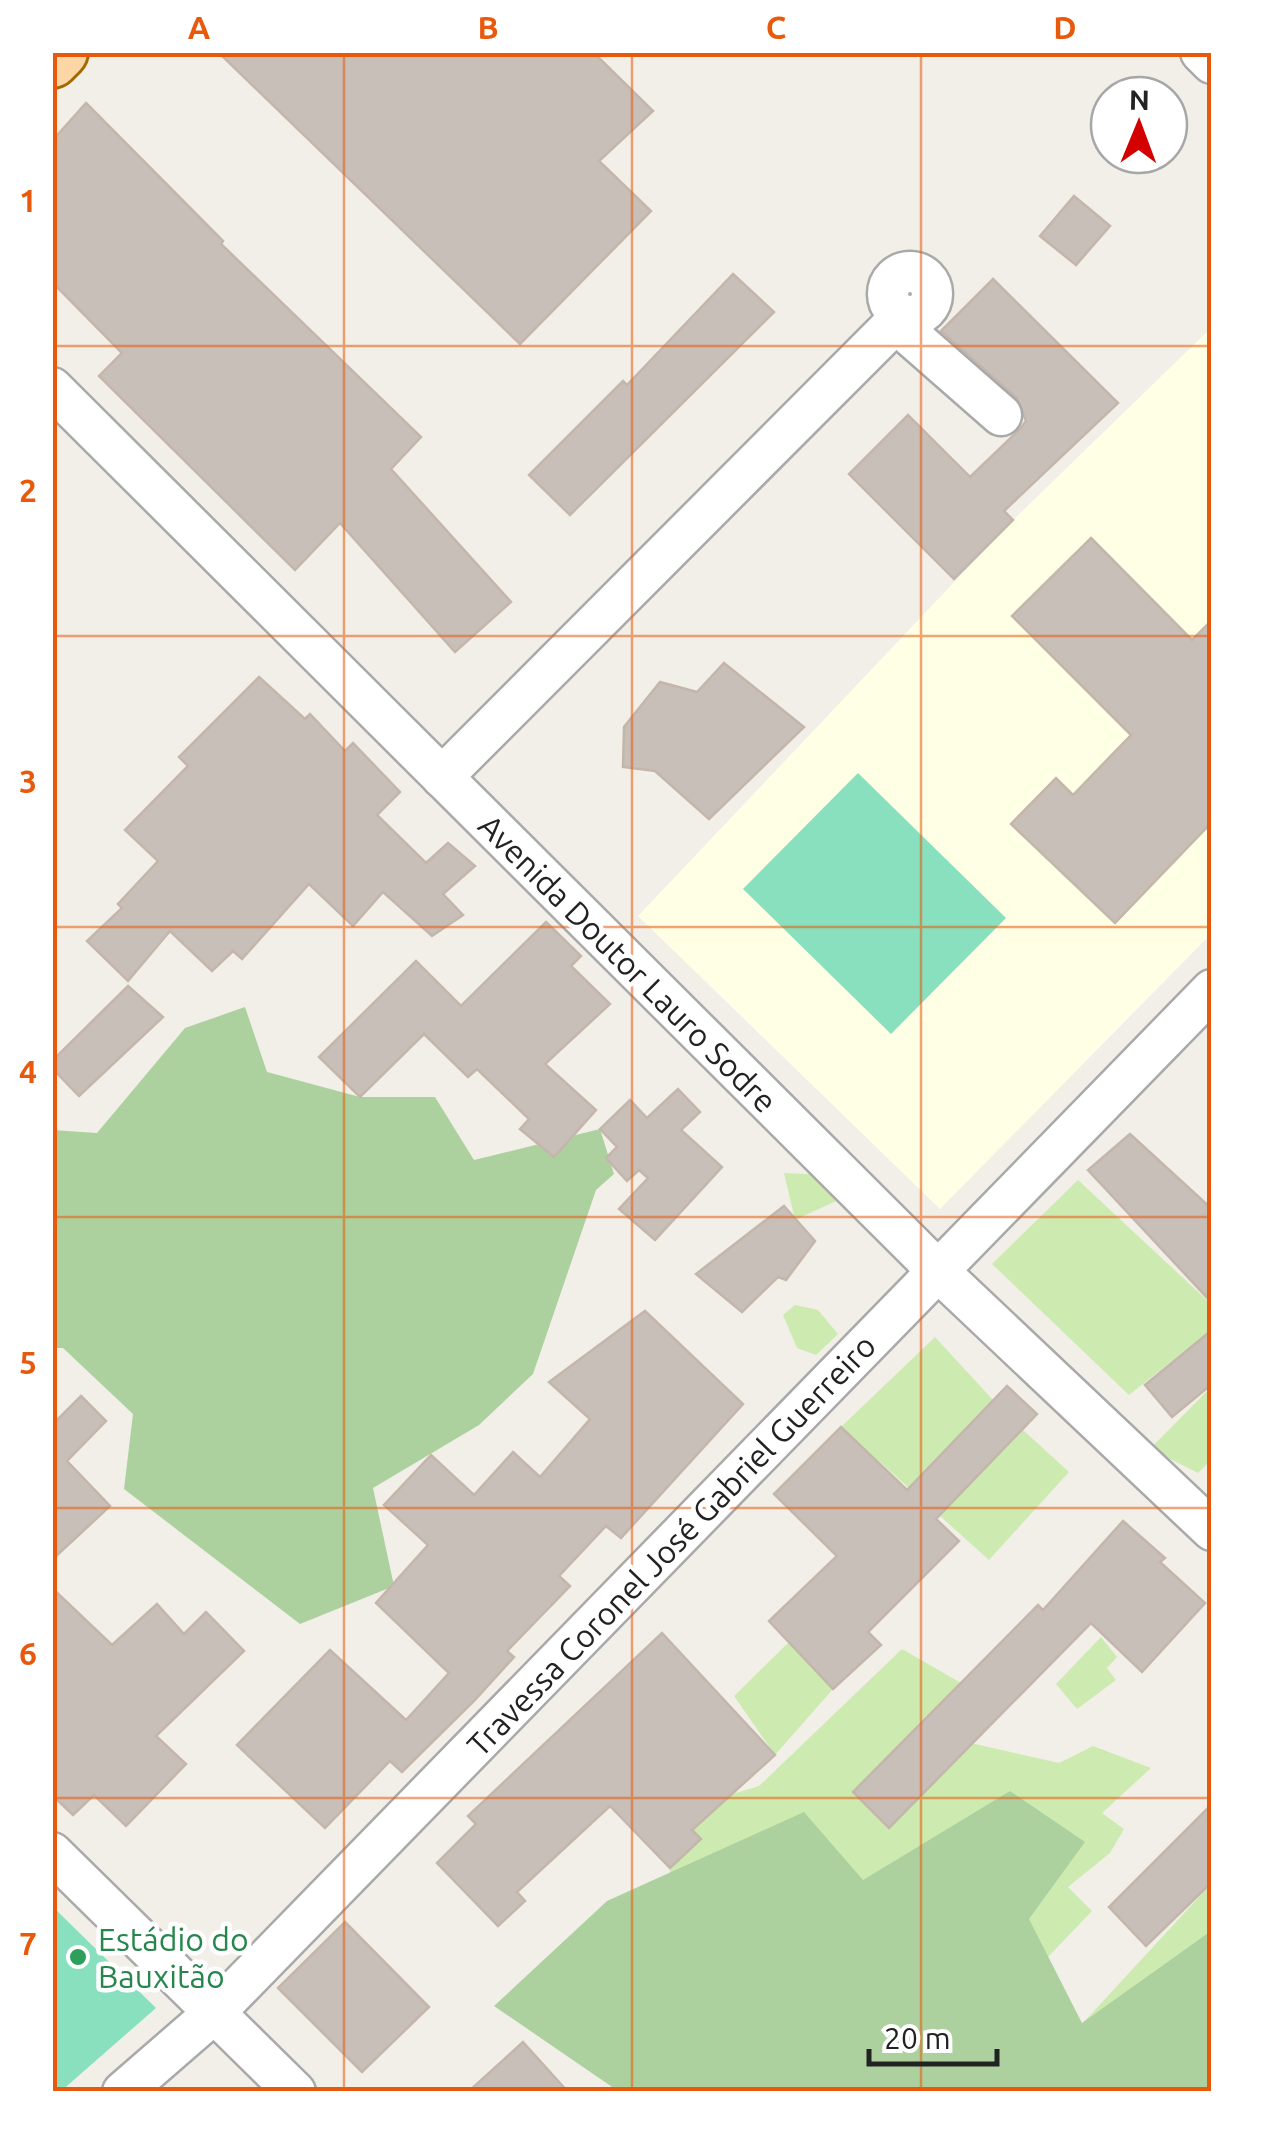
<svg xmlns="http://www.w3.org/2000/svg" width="1264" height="2144" font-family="Ubuntu,sans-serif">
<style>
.education{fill:#ffffe5}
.grass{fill:#cdebb0}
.forest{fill:#add19e}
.pitch{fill:#88e0be}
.building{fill:#c7bfb8;stroke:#c4b6ab;stroke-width:2.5}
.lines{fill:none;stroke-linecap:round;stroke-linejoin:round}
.minor-casing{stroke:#a9a9a9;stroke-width:45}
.major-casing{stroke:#a06b00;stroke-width:58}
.minor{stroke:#fff;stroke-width:40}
.major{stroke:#fcd6a4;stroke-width:52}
.grid{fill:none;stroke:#e8590c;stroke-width:2.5;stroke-opacity:0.55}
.leisure-dot{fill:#2e9e5b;stroke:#fff;stroke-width:4}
.labels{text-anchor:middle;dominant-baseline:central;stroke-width:9;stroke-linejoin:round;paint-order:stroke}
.street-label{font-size:32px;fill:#222;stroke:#fff}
.leisure-label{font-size:32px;fill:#27864d;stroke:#fff;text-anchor:start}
.neatline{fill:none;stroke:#e8590c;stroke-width:4}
.grid-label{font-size:32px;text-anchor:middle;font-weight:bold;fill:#e8590c}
</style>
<rect width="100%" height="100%" fill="#f2efe9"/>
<polygon class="education" points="1211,328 1211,934 940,1209 638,916 1013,520"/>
<g class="grass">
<polygon points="784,1173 829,1175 847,1196 795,1220"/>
<polygon points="1078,1180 1211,1304 1211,1347 1202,1337 1129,1395 992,1264"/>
<polygon points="795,1305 818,1310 838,1334 816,1355 797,1348 783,1315"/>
<polygon points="935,1337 994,1401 936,1461 966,1488 1022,1429 1069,1472 989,1560 841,1427"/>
<polygon points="1211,1387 1211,1460 1198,1473 1150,1449"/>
<polygon points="1101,1637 1117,1657 1107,1668 1116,1680 1077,1709 1056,1684"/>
<polygon points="789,1642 833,1689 775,1755 734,1696"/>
<polygon points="902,1649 961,1683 853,1792 888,1827 971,1743 1059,1763 1093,1746 1151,1768 1102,1813 1124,1829 1110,1853 1068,1887 1092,1911 986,2022 678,2014 666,1796 703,1762 732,1794 759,1786"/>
<polygon points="1211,1884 1211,2028 1082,2024"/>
</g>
<g class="forest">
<polygon points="245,1007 267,1072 360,1097 435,1097 474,1160 600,1129 614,1174 596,1190 533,1374 479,1425 373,1488 394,1586 300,1624 124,1489 133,1414 63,1348 53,1348 52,1130 97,1133 185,1028"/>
<polygon points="1010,1791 1085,1842 1029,1919 1082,2023 1211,1931 1211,2091 618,2091 494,2006 607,1901 804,1812 863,1880"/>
</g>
<g class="pitch">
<polygon points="858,773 1006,918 891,1034 743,889"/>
<polygon points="52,1906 156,2008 60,2092 52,2091"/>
</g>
<g class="building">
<polygon points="218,52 593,52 653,111 599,161 651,211 520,344"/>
<polygon points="86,103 223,241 221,244 421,437 391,469 511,602 455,652 340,523 295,570 99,376 122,353 52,282 52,141"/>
<polygon points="1074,196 1110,226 1076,265 1040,236"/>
<polygon points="733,274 774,312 570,515 529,475 623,381 627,385"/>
<polygon points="993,279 1118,403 1004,511 1013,520 954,579 849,474 908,415 970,477 1019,430 1026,421 1017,398 941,331"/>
<polygon points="1091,538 1192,640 1212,620 1212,822 1115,923 1011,824 1056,778 1073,795 1131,735 1012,616"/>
<polygon points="724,663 804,727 709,819 655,771 623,767 624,727 660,682 697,692"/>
<polygon points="259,677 305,719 310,714 345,751 353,743 400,792 377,815 426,863 448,843 475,866 443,894 463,915 432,936 383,892 353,926 309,884 242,959 233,951 212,971 170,931 128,981 87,941 122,908 118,904 158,861 125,830 188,766 179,757"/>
<polygon points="546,922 581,956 571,966 610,1004 545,1064 596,1110 554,1157 520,1129 529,1119 477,1069 468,1077 424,1034 360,1097 319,1057 416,961 461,1006"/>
<polygon points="128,986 163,1017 79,1096 52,1068 52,1061"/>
<polygon points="678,1089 700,1112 681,1130 722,1167 655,1240 619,1209 648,1178 639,1170 627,1181 606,1158 617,1147 600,1129 630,1100 647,1118"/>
<polygon points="1130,1134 1212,1209 1212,1303 1088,1170"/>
<polygon points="784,1206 815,1241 786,1280 778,1277 742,1312 696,1274"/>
<polygon points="645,1311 743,1404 621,1538 606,1526 559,1576 570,1586 507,1651 514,1657 475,1700 402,1772 390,1761 325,1828 237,1745 330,1650 406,1720 449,1673 376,1603 428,1545 384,1505 431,1455 474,1495 513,1452 540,1477 590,1419 549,1382"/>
<polygon points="1212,1330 1212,1384 1172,1417 1145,1385"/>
<polygon points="1007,1386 1037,1414 936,1519 959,1541 868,1632 881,1645 833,1689 769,1621 837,1556 774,1494 841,1427 907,1490"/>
<polygon points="81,1396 106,1421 67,1461 110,1506 52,1560 52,1425"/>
<polygon points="1123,1521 1165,1558 1160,1562 1205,1603 1142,1672 1091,1623 889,1828 853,1792 1038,1605 1043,1610"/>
<polygon points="52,1588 112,1645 157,1604 184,1634 206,1612 244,1651 156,1736 186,1764 126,1826 94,1795 73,1815 52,1795"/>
<polygon points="662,1633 775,1755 692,1830 701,1839 670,1868 610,1806 517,1892 525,1901 498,1926 437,1863 476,1824 468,1816"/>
<polygon points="1212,1804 1212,1882 1146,1946 1109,1907"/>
<polygon points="345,1922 429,2007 362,2072 278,1988"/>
<polygon points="523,2042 568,2092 468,2092"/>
</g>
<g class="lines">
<defs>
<g id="minor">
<polyline points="1201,52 1212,63"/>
<circle cx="910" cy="294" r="22"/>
<polyline points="896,323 1001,415"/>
<polyline points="52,388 938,1271 1212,1530"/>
<polyline points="442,777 903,315"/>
<polyline points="52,1853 295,2092"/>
<polyline points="123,2092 214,2013 1212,990"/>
</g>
<polyline id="major" points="52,61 61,52"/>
</defs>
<use href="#minor" class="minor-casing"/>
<use href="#major" class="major-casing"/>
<use href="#minor" class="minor"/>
<use href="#major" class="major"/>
</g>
<path class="grid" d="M 344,52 L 344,2092M 632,52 L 632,2092M 921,52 L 921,2092M 52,346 L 1212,346M 52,636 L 1212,636M 52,927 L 1212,927M 52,1217 L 1212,1217M 52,1508 L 1212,1508M 52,1798 L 1212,1798"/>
<circle class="leisure-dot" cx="78" cy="1957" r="10"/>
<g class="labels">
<g class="street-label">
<text transform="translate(628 963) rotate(45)">Avenida Doutor Lauro Sodre</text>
<text transform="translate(671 1545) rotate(-46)">Travessa Coronel José Gabriel Guerreiro</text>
</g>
<g class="leisure-label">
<text x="98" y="1939">Estádio do<tspan x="98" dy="37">Bauxitão</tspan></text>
</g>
</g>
<rect width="1264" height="2144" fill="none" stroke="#ffffff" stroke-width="110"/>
<g transform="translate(1139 125) rotate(1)"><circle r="48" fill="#ffffff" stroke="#a7a7a7" stroke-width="2.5"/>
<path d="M0-8L18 38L0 25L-18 38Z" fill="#d40000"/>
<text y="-15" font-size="28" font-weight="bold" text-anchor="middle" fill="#222222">N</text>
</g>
<path d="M869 2049v15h128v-15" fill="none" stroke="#222222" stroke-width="5"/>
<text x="884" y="2049" font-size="30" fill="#222222" stroke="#ffffff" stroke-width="8" paint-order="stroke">20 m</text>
<rect x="55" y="55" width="1154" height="2034" class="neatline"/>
<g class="grid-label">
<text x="199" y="39">A</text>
<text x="488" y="39">B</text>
<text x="776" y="39">C</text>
<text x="1065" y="39">D</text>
<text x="28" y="212">1</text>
<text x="28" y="502">2</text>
<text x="28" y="793">3</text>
<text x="28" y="1083">4</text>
<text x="28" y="1374">5</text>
<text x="28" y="1665">6</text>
<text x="28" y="1955">7</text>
</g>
</svg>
